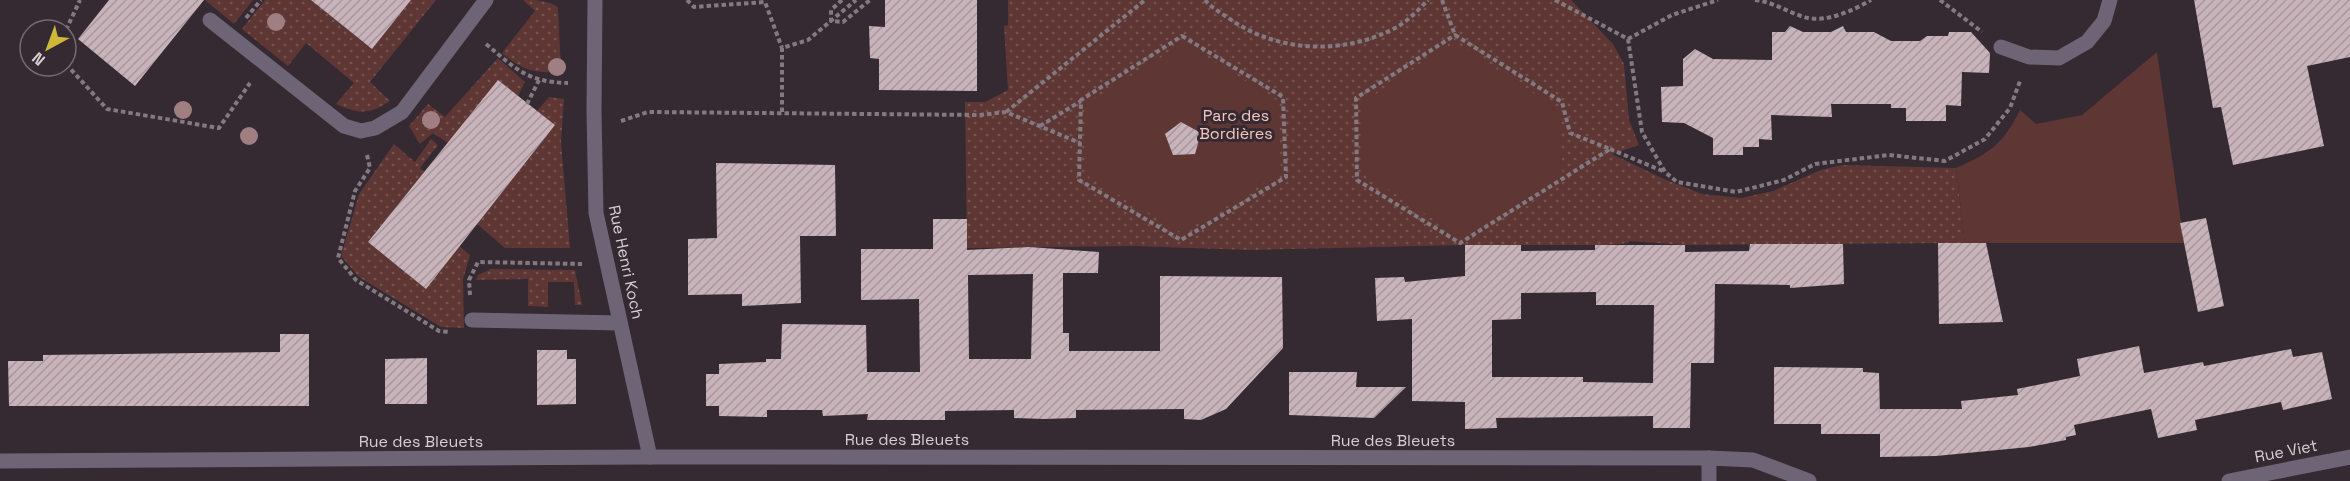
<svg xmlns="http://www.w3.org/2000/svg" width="2350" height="481" font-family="'Space Grotesk',sans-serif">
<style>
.grass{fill:url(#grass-dots)}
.garden{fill:#5e3734}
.building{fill:url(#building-hatch);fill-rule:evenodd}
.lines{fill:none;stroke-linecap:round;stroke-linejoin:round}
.path{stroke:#837980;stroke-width:4;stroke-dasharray:4.5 3;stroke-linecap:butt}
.minor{stroke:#6d6475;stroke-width:15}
.tree{fill:#9f7f81}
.labels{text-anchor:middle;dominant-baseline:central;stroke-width:6;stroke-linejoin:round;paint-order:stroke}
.park-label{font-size:16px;fill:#f6c6c1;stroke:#352932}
.street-label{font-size:16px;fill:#d6ced4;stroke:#352932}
</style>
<defs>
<pattern id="grass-dots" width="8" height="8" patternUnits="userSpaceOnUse" patternTransform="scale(1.5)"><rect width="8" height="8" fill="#5e3734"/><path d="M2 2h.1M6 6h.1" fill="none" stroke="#745350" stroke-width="1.8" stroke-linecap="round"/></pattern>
<pattern id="building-hatch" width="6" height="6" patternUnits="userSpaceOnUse" patternTransform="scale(1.5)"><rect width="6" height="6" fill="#c7b3b9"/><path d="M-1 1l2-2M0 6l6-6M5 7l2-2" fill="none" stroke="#a5969b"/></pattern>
</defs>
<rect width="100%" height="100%" fill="#352932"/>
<g class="grass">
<polygon points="205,0 253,0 234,24"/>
<path d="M 265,0 L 320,0 L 317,5 L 372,49 L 411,0 L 436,0 L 370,82 L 390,101 C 369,115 359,114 336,104 L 354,83 L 306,43 L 288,66 L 242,29 Z"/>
<path d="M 523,0 C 536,0 547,0 558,7 L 561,71 C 537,75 520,69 502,53 L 535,11 Z"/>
<polygon points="1008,0 1571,0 1613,44 1624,64 1629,120 1639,145 1612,154 1664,179 1702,194 1741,198 1773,191 1821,170 1842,165 1956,168 1965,243 1685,245 1629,241 1629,243 1607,245 1465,245 1248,250 1135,246 967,248 965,102 985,102 1008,90 1004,26 1008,25"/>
<polygon points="498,58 525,82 518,96 498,81 448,143 433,133 420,144 409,126 428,104 445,117"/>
<polygon points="549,97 564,99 561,142 570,248 505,248 477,224 555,125 537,111"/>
<polygon points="431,139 438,145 420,168 424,172 368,242 459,246 470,255 463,279 464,328 441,327 359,277 341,256 359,194 394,144 415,162"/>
<polygon points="491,269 575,270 582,305 575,305 574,282 548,282 548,307 528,306 528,279 476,280 478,275"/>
</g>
<g class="garden">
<polygon points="1455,42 1558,109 1563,179 1464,240 1363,172 1362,103"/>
<polygon points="1184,43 1278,101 1281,173 1182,233 1086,175 1086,104"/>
<path d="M 2157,52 L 2184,243 L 1965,243 L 1956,168 C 1990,153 2003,144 2020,110 L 2036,124 L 2082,115 Z"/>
</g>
<g class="building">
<polygon points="109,0 204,0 135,86 78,39"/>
<polygon points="311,0 411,0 372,49"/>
<polygon points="885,0 977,0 977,91 879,90 879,59 870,58 869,26 885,27"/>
<polygon points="2194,0 2350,0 2350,57 2307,66 2324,146 2233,165 2221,107 2213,108"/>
<polygon points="1790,26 1803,32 1831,32 1843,26 1846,32 1874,32 1891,41 1920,41 1927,36 1948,36 1949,32 1971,32 1990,53 1989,73 1962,72 1961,106 1946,105 1946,121 1906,121 1906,108 1891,108 1891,104 1831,104 1832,117 1771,115 1772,140 1759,139 1759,147 1743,147 1743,155 1713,155 1713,138 1684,123 1662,122 1661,87 1683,86 1683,59 1695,49 1713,59 1772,60 1772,32 1785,32"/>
<polygon points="498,80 555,125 426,289 368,242"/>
<polygon points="1181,122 1201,133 1195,154 1173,155 1165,134"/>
<polygon points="716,163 835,165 836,236 800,236 801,303 742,306 742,294 688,295 688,239 717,238"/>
<polygon points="2206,218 2224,306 2198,312 2180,223"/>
<path d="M 933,219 L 967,219 L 967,250 L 1029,247 L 1099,252 L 1098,273 L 1063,273 L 1063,333 L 1069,333 L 1069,351 L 1160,351 L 1160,276 L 1282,277 L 1283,348 L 1226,409 L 1201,420 L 1184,419 L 1184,409 L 1076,410 L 1076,418 L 1044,419 L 1014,418 L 1014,410 L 945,411 L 945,420 L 867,420 L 868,414 L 823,416 L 822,410 L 767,410 L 767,417 L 719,416 L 719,406 L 706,406 L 706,374 L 719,374 L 719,364 L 766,362 L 766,359 L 781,359 L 782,324 L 866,325 L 867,372 L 920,372 L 919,299 L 861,300 L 861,249 L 933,249 ZM 1033,274 L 1031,359 L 969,359 L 968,275 Z"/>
<polygon points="1938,243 1986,243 2003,322 1939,324"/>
<path d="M 1750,244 L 1843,244 L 1844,284 L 1790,288 L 1790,285 L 1715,284 L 1714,363 L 1691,363 L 1690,428 L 1653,428 L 1653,416 L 1496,418 L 1497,428 L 1465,429 L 1465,402 L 1412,401 L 1412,319 L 1377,321 L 1375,278 L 1404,277 L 1405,282 L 1465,276 L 1465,245 L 1521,245 L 1521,251 L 1595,250 L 1595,245 L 1685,245 L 1685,252 L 1749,251 ZM 1596,292 L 1596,305 L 1654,305 L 1653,383 L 1583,382 L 1583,377 L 1492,377 L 1492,320 L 1521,319 L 1521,293 Z"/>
<polygon points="280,334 309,334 309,406 9,406 8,361 43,361 43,355 280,352"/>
<polygon points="2139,346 2144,373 2203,362 2204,366 2291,349 2293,357 2322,352 2332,399 2283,410 2281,402 2195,420 2197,430 2158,438 2151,409 2074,425 2076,435 2066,437 2066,440 2029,447 1936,456 1880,457 1880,434 1821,434 1821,424 1774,424 1774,367 1863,368 1863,372 1879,373 1880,415 1880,409 1962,409 1961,401 2018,395 2017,389 2080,376 2077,359"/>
<polygon points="537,350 567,350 567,359 576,359 576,404 537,405"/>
<polygon points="427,358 427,404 385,404 385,359"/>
<polygon points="1289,372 1357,372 1356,387 1406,387 1374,418 1289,415"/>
</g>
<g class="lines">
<g class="path">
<polyline points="687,0 694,7 765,2 782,48"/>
<polyline points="842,0 831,10 831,21 843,22 870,0"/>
<path d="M 1205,0 C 1211,7 1219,12 1227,17 C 1276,53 1344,56 1397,27 C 1408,21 1419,9 1428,0"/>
<polyline points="1442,0 1455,35"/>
<polyline points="1555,0 1628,39"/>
<path d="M 1755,0 C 1775,2 1790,14 1808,18 C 1828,22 1854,10 1871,0"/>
<polyline points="1940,0 1982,32"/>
<polyline points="246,18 261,0"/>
<polyline points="66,30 80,0"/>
<polygon points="1455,35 1562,102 1570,133 1610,149 1460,243 1357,180 1356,98"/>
<polygon points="1182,36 1283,97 1286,177 1181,240 1079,180 1081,100"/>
<polyline points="1628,39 1642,132 1665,172 1677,182 1736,192 1784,180 1815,164 1889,155 1945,161 1985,139 2010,108 2020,81"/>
<polyline points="1628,39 1672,15 1718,0"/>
<path d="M 486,44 C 516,69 527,82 568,83"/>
<polyline points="66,64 107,109 219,128 250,83"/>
<polyline points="527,104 539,80"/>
<polyline points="782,112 782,48 808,40 856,0"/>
<polyline points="1006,112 1145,0"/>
<polyline points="621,121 648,112 980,115 1006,112 1080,143"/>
<polyline points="1040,126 1081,101"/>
<polyline points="1610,149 1665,172"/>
<polyline points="367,155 370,168 355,191 338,258 356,280 439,331 450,332"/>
<polyline points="470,295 469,280 478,262 582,264"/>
</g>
<g class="minor">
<polyline points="595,0 594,111 596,213 650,457"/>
<polyline points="210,20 344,126 361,131 375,128 402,112 486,0"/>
<polyline points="2001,47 2029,57 2059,58 2087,42 2104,21 2110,0"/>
<polyline points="472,320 620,323"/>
<polyline points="1709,458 1709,481"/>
<polyline points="0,461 650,457 1709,458 1753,460 1809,481"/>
<polyline points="2229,481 2350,457"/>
</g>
</g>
<g class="tree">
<circle cx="276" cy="22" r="9"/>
<circle cx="557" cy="67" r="9"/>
<circle cx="183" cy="110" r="9"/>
<circle cx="431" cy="120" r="9"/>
<circle cx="249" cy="136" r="9"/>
</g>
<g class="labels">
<g class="park-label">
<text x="1236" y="115">Parc des<tspan x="1236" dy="18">Bordières</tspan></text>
</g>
<g class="street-label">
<text transform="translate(626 262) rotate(78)">Rue Henri Koch</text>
<text x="907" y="439">Rue des Bleuets</text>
<text x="1393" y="440">Rue des Bleuets</text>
<text x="421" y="441">Rue des Bleuets</text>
<text transform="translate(2286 451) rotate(-11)">Rue Viet</text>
</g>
</g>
<g transform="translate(48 48) rotate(221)"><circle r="28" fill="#352932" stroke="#756b73" stroke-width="1.5"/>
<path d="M0-4.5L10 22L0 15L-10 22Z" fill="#ceb838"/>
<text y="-9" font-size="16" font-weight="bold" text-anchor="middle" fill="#d6ced4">N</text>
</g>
</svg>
